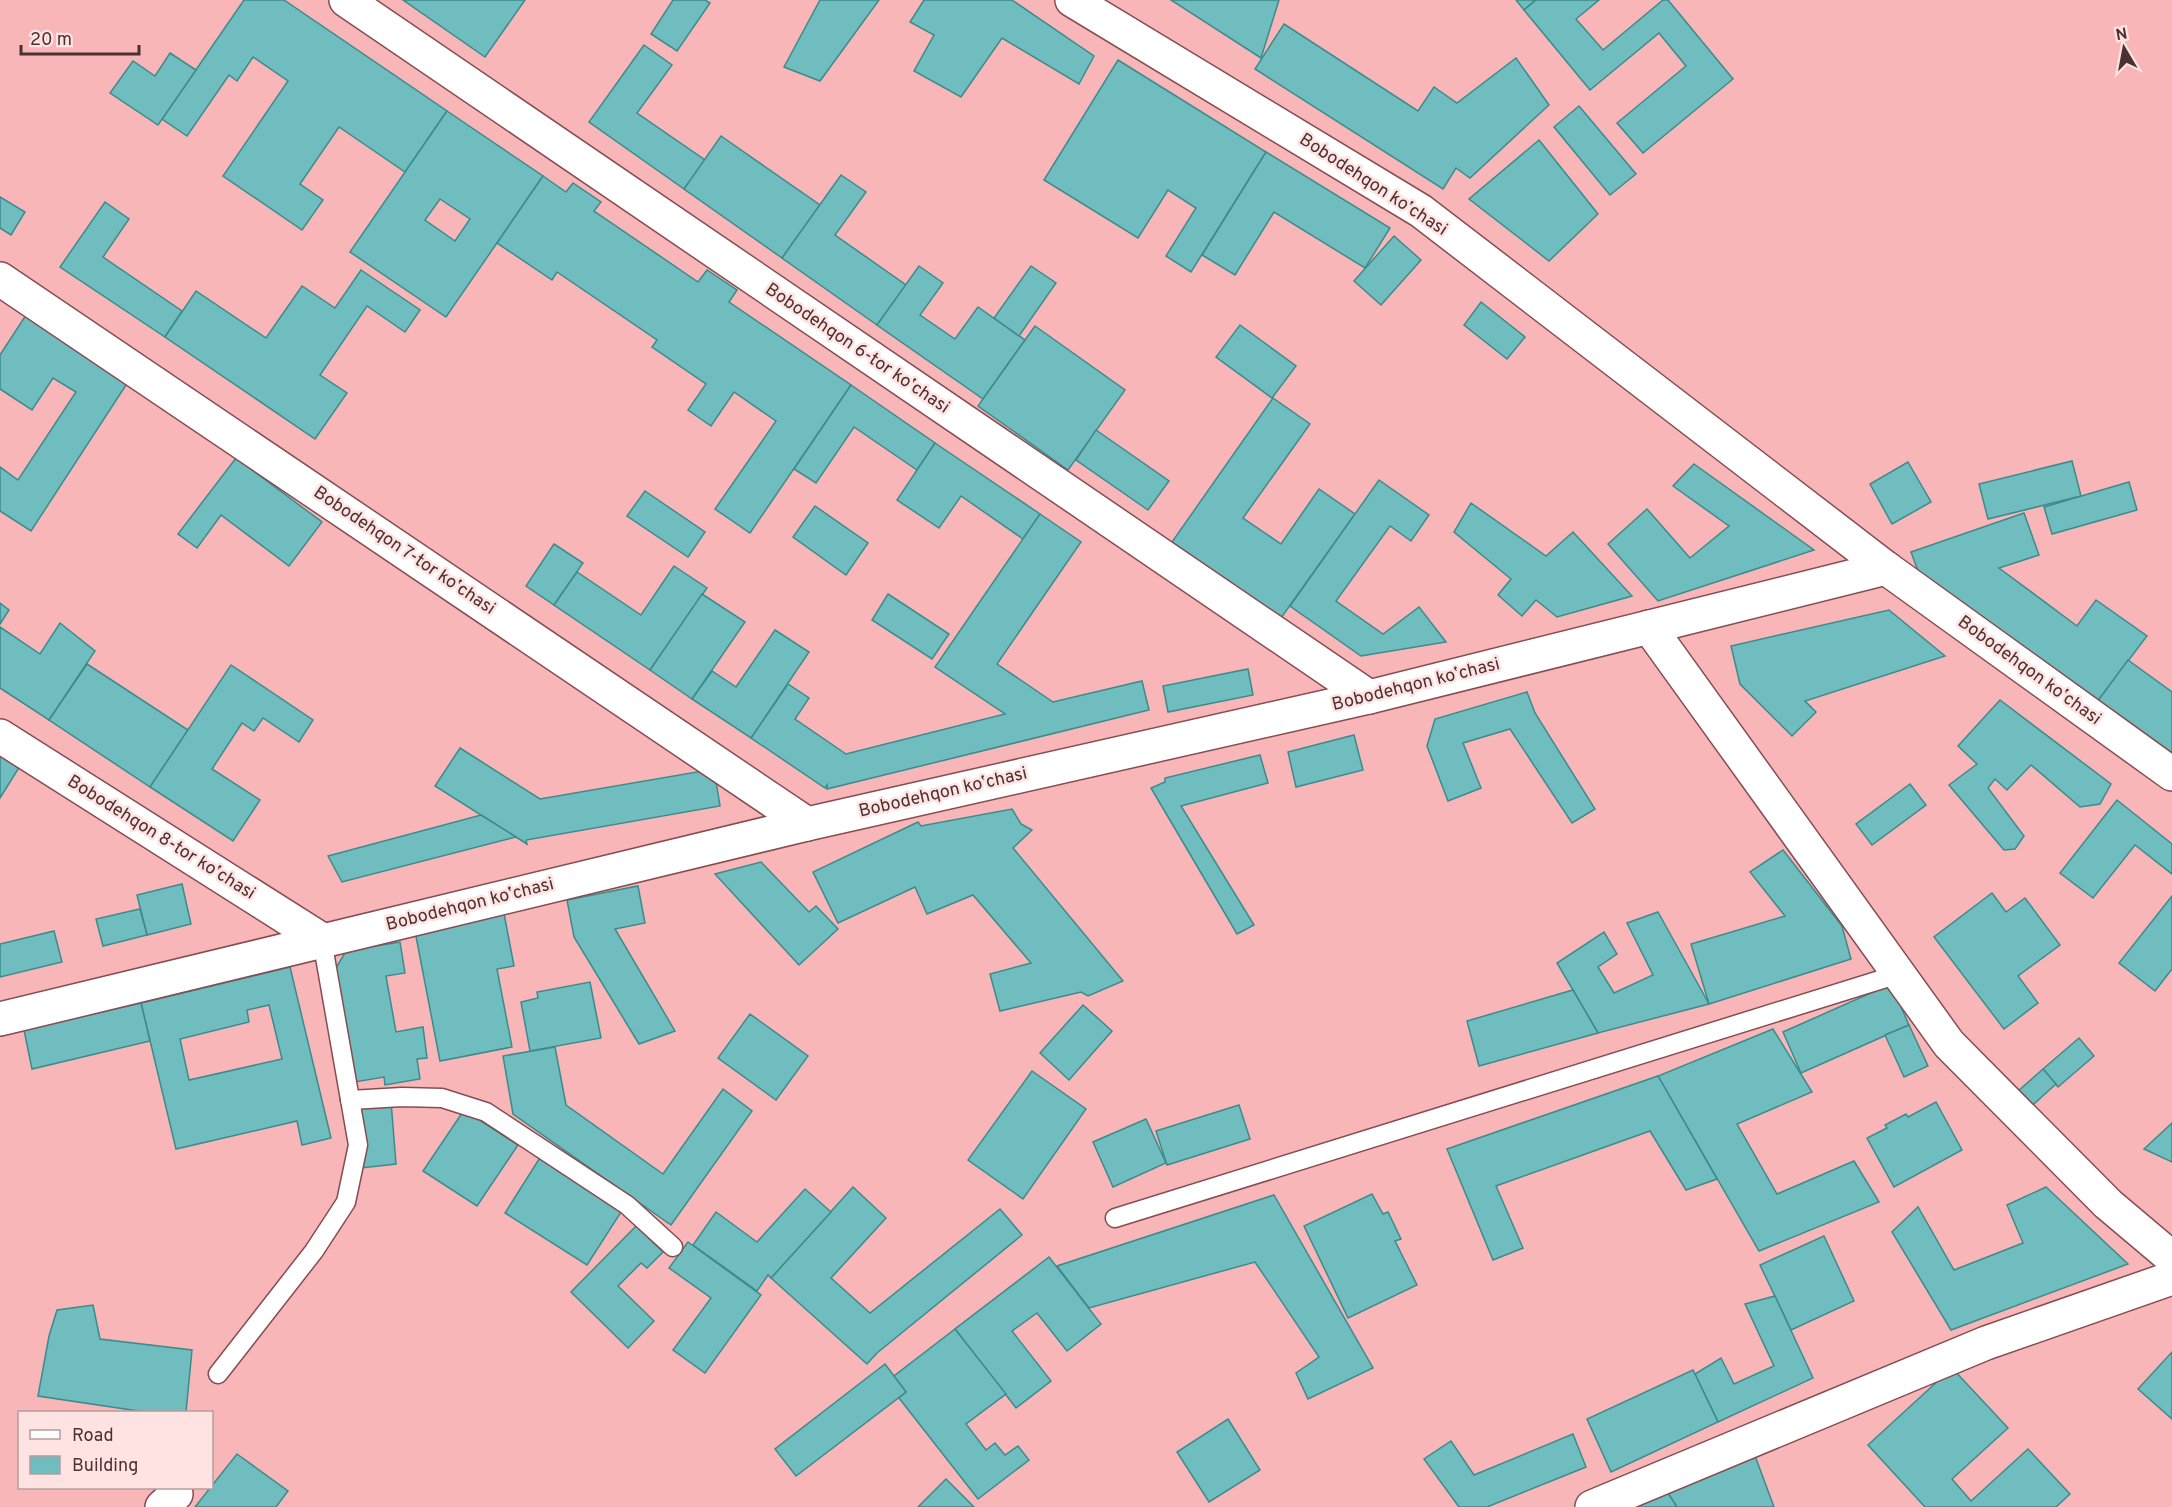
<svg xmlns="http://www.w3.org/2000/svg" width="2172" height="1507" font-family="Overpass,sans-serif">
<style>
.building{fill:#6fbdbe;stroke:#3c8b8c;stroke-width:1.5;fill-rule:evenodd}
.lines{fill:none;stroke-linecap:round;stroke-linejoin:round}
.lane-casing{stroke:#864d51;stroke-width:21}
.street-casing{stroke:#864d51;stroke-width:36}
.lane{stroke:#fff;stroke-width:18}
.street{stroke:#fff;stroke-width:33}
.labels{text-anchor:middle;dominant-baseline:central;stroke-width:5;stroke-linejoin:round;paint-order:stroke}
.street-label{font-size:18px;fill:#4b3132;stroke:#ffe3e3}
</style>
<rect width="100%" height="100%" fill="#f8b6b8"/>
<g class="building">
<polygon points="244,0 284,0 447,111 405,172 339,127 300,184 323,200 302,230 223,176 288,81 253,57 237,81 229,75 187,136 162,119"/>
<polygon points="403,0 525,0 485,57"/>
<polygon points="673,0 705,0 710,3 677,51 651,34"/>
<polygon points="820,0 879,0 820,81 784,67"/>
<polygon points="924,0 1012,0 1094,56 1079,84 1002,38 961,97 914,71 934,35 910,22"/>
<polygon points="1171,0 1279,0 1261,58"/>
<polygon points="1516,0 1536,0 1524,10"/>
<polygon points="1536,0 1599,0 1576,19 1603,50 1663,0 1668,0 1733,79 1643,153 1617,123 1686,66 1659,33 1590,90 1524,10"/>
<polygon points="1284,24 1418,111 1434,87 1457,103 1516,58 1549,105 1470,178 1456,168 1443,189 1255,69"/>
<polygon points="644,45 672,65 637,113 705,160 684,189 589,122"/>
<polygon points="170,53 196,70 158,125 110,93 133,61 155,76"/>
<polygon points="1118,60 1266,152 1191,272 1166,256 1196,208 1168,190 1138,238 1044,180"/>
<polygon points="1579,106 1636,174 1610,195 1554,127"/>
<path d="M 447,111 L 543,176 L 446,317 L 350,252 ZM 440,199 L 470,219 L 455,241 L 425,220 Z"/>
<polygon points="721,136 820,205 782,258 684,189"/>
<polygon points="1539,140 1598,214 1549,261 1469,199"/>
<polygon points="1266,152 1390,228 1365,268 1274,212 1235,275 1202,255"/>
<polygon points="841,175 866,192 835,235 906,285 877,325 782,258"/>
<polygon points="543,176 566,192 573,183 601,202 594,211 698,282 707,270 737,290 729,302 851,385 750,533 715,509 776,421 734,392 711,426 688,410 706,384 652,347 657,340 557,272 552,280 497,243"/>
<polygon points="0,197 25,212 11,235 0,228"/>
<polygon points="105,202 129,219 103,257 182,311 165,337 60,267"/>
<polygon points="1394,236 1421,260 1381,305 1354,281"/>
<polygon points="919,266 943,283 920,315 955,339 978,307 1025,340 983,399 877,325"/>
<polygon points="1031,266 1056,283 1019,336 994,318"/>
<polygon points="361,270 420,310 405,332 367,306 320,375 347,393 315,439 165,337 196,291 266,338 302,286 335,308"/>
<polygon points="1481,302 1525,337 1507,359 1464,325"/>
<polygon points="26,315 128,382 31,531 0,511 0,467 18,480 76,392 53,378 32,410 0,389 0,355"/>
<polygon points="1240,325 1296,366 1272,398 1216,357"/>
<polygon points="1035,326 1125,390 1068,470 978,406"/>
<polygon points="851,385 935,443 917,470 854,427 816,483 794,469"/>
<polygon points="1273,398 1310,424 1243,518 1281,544 1319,489 1355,514 1281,618 1172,542"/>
<polygon points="1096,430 1169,481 1148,510 1076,460"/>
<polygon points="935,443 1040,514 1023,539 961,496 939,528 897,500"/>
<polygon points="236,458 322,522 289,566 221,515 197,548 178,534"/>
<polygon points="2072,461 2081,496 1988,519 1979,484"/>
<polygon points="1908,462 1931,502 1892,524 1870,484"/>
<polygon points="1694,464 1814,550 1658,601 1608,544 1647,509 1690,558 1729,526 1673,486"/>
<polygon points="1379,480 1429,515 1411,541 1390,526 1336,601 1383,634 1419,607 1446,642 1361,656 1290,606"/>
<polygon points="2129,482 2137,510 2052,534 2044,507"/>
<polygon points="645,491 705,532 688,557 627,516"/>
<polygon points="1471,503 1546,556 1573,532 1632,596 1557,617 1536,600 1522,616 1498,595 1511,579 1454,532"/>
<polygon points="815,506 868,543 846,575 793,537"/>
<polygon points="2024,513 2039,555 1999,568 2077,626 2096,600 2147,636 2097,702 1918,571 1911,552"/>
<polygon points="1040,514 1081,542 997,664 1053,702 1142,681 1149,710 827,789 827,785 825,788 751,738 788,684 809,698 795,719 846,754 1005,714 935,667"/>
<polygon points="554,544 583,563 554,605 526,586"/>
<polygon points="674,566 707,588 650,670 554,605 577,572 641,615"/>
<polygon points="702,594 745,622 692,699 650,670"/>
<polygon points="888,594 949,634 932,659 872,620"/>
<polygon points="0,603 9,610 0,624"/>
<polygon points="1889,610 1945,656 1805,701 1816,712 1792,736 1740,684 1731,646"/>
<polygon points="60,623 95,651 49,720 0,688 0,627 40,654"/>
<polygon points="775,630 809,652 751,738 692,699 712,671 736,687"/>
<polygon points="2128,660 2172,692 2172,757 2097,702"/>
<polygon points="87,664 188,730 150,787 49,720"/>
<polygon points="231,665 313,720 299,742 263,718 254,731 242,723 212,769 260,800 233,841 150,787"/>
<polygon points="1248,669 1253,695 1168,712 1163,686"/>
<polygon points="1527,692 1535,713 1595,809 1572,823 1510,729 1463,743 1481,788 1448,801 1427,746 1435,719"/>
<polygon points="2000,700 2111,784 2100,804 2080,807 2031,765 2007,790 1995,779 1988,788 2024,836 2015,849 2004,850 1949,785 1977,764 1958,746"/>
<polygon points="1354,735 1363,770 1296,787 1288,752"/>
<polygon points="460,748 540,799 714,769 720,806 526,840 527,844 435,786"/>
<polygon points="0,753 20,766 0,798"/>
<polygon points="1260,755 1268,783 1181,806 1254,925 1237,934 1151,788 1165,782 1165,778"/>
<polygon points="1910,784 1926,805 1872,845 1856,824"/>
<polygon points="2117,800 2172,844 2172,874 2135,845 2093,898 2060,873"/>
<polygon points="1012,809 1021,824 1032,830 1013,848 1123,981 1088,996 1081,992 1000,1011 990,974 1031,963 973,895 927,914 915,887 838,923 813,872 918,822 921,826"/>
<polygon points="481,815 516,837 342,882 328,856"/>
<polygon points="1783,850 1842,926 1851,959 1709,1004 1691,944 1785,916 1750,872"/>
<polygon points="761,862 809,912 816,906 838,929 799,965 715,874"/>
<polygon points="182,884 191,924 147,935 137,895"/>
<polygon points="638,886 645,923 615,929 675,1031 639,1044 574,937 567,900"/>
<polygon points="1992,893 2006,912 2025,898 2060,945 2018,976 2038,1003 2004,1029 1934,937"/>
<polygon points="2172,896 2172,969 2155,991 2119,963"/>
<polygon points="503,908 514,966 497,969 512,1047 440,1061 414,926"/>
<polygon points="140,909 147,935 103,946 96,919"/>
<polygon points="1658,912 1709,1004 1598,1033 1557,963 1604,932 1617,954 1598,967 1614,993 1653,975 1627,923"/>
<polygon points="54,931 62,962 0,977 0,944"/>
<polygon points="400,942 405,973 386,976 396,1032 423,1027 427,1058 417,1059 420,1079 385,1085 384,1077 355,1082 336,968 346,951"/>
<path d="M 290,967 L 331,1138 L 302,1145 L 297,1121 L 176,1149 L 141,1003 ZM 269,1005 L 282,1059 L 189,1080 L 180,1039 L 249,1022 L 247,1010 Z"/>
<polygon points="590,982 601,1038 530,1051 521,1002 538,998 537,992"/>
<polygon points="1891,984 1909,1025 1801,1073 1783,1032"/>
<polygon points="1573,990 1598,1033 1479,1066 1467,1021"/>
<polygon points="141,1003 150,1041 32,1069 24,1030"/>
<polygon points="1083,1005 1112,1031 1069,1080 1040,1053"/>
<polygon points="750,1014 808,1056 776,1100 718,1058"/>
<polygon points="1909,1025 1928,1066 1904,1077 1885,1035"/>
<polygon points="1773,1029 1812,1092 1737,1124 1777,1194 1854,1161 1879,1202 1759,1251 1658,1076"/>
<polygon points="2079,1038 2094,1056 2058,1087 2043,1069"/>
<polygon points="555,1047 566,1105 663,1174 723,1089 752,1111 671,1225 513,1114 503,1056"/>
<polygon points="2043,1069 2056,1084 2023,1114 2009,1099"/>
<polygon points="1032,1071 1086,1109 1023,1199 968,1160"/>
<polygon points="1658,1076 1717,1179 1686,1190 1650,1131 1496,1186 1523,1248 1493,1260 1447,1149"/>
<polygon points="391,1101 396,1164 361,1168 355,1105"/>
<polygon points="1936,1102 1962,1150 1894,1187 1867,1138 1887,1128 1885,1125 1906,1114 1908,1117"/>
<polygon points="1239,1105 1250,1139 1167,1165 1156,1131"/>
<polygon points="464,1110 518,1145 477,1206 423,1171"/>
<polygon points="1146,1119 1166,1163 1113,1187 1093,1142"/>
<polygon points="2172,1123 2172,1162 2144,1149"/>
<polygon points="541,1156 623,1209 587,1265 505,1213"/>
<polygon points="853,1187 886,1218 831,1278 870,1313 1000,1209 1022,1235 877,1353 867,1364 771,1278"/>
<polygon points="2046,1187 2128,1264 1951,1330 1892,1232 1918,1207 1954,1270 2023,1243 2007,1205"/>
<polygon points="805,1189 831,1212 771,1278 768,1275 757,1291 693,1245 716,1212 757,1242"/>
<polygon points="1372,1194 1383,1214 1388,1212 1401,1239 1395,1241 1417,1285 1348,1318 1304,1226"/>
<polygon points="1274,1195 1373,1368 1308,1399 1296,1373 1319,1357 1255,1262 1089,1308 1057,1266"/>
<polygon points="636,1226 663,1252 647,1268 641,1263 618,1286 654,1321 628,1348 571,1292"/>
<polygon points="1824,1236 1854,1301 1791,1330 1760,1265"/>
<polygon points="688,1242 761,1295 705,1373 673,1350 711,1298 669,1268"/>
<polygon points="1049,1257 1101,1324 1067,1351 1037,1313 1012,1331 1051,1381 1016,1408 955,1329"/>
<polygon points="1775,1296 1813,1378 1718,1422 1695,1374 1721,1358 1734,1384 1774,1366 1745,1304"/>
<polygon points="93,1305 100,1339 192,1350 186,1412 145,1412 38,1396 49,1336 57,1310"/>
<polygon points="955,1329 1006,1394 966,1424 986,1450 995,1443 1005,1455 1018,1446 1029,1460 978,1499 899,1398 906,1392 894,1376"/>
<polygon points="2172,1352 2172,1419 2138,1389"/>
<polygon points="885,1364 906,1392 796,1476 775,1449"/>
<polygon points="1952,1368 2008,1428 1952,1479 1971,1501 2028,1449 2070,1494 2056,1507 1925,1507 1868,1445"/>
<polygon points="1693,1370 1718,1422 1611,1472 1587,1419"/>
<polygon points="1228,1419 1260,1470 1209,1502 1177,1452"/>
<polygon points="1573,1434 1586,1467 1487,1507 1459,1507 1424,1459 1451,1441 1474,1475"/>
<polygon points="1754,1453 1774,1507 1677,1507 1662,1484"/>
<polygon points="237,1454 288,1491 276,1507 195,1507"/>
<polygon points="946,1479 974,1507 918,1507"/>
<polygon points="1662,1484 1677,1507 1619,1507"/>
</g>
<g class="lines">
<defs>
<g id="lane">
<polyline points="350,1100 402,1097 442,1098 486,1112 627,1205 673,1247"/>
<polyline points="1115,1218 1899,974"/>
<polyline points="218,1374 314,1251 346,1202 358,1145 322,940"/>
</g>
<g id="street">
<polyline points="346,0 1369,697"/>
<polyline points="1072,0 1421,211 1886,568 2172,774"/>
<polyline points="0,279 807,824"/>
<polyline points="1649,627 1949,1044 2108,1204 2172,1258"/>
<polyline points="0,736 322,940"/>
<polyline points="0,1019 807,824 1369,697 1886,568"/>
<polyline points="162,1507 176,1494"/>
<polyline points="1592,1507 1986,1343 2172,1278"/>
</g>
</defs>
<use href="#lane" class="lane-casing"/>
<use href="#street" class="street-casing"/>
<use href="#lane" class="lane"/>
<use href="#street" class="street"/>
</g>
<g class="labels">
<g class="street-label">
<text transform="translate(1373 185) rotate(33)">Bobodehqon koʼchasi</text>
<text transform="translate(857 349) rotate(34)">Bobodehqon 6-tor koʼchasi</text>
<text transform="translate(404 551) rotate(34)">Bobodehqon 7-tor koʼchasi</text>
<text transform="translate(2029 671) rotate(36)">Bobodehqon koʼchasi</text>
<text transform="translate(1416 685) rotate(-14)">Bobodehqon koʼchasi</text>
<text transform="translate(943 793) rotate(-13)">Bobodehqon koʼchasi</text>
<text transform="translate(161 838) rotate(32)">Bobodehqon 8-tor koʼchasi</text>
<text transform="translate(470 905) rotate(-14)">Bobodehqon koʼchasi</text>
</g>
</g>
<rect x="18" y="1411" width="195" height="78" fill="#ffe3e3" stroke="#b79c9c" stroke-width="1.5"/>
<rect x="30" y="1430" width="30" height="9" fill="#ffffff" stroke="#b79c9c" stroke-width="1.5"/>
<text x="72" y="1441" font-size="18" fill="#4b3132">Road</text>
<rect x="30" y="1456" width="30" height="18" fill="#6fbdbe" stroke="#b79c9c" stroke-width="1.5"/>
<text x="72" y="1471" font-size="18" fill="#4b3132">Building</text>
<g transform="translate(2124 48) rotate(350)" stroke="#ffe3e3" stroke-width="4.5" paint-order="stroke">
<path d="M0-4.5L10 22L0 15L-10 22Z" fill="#4b3132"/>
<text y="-9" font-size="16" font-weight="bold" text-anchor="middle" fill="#4b3132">N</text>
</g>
<path d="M21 45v9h118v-9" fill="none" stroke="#4b3132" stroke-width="3"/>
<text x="30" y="45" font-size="18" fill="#4b3132" stroke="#ffe3e3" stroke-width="4.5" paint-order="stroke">20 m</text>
</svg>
